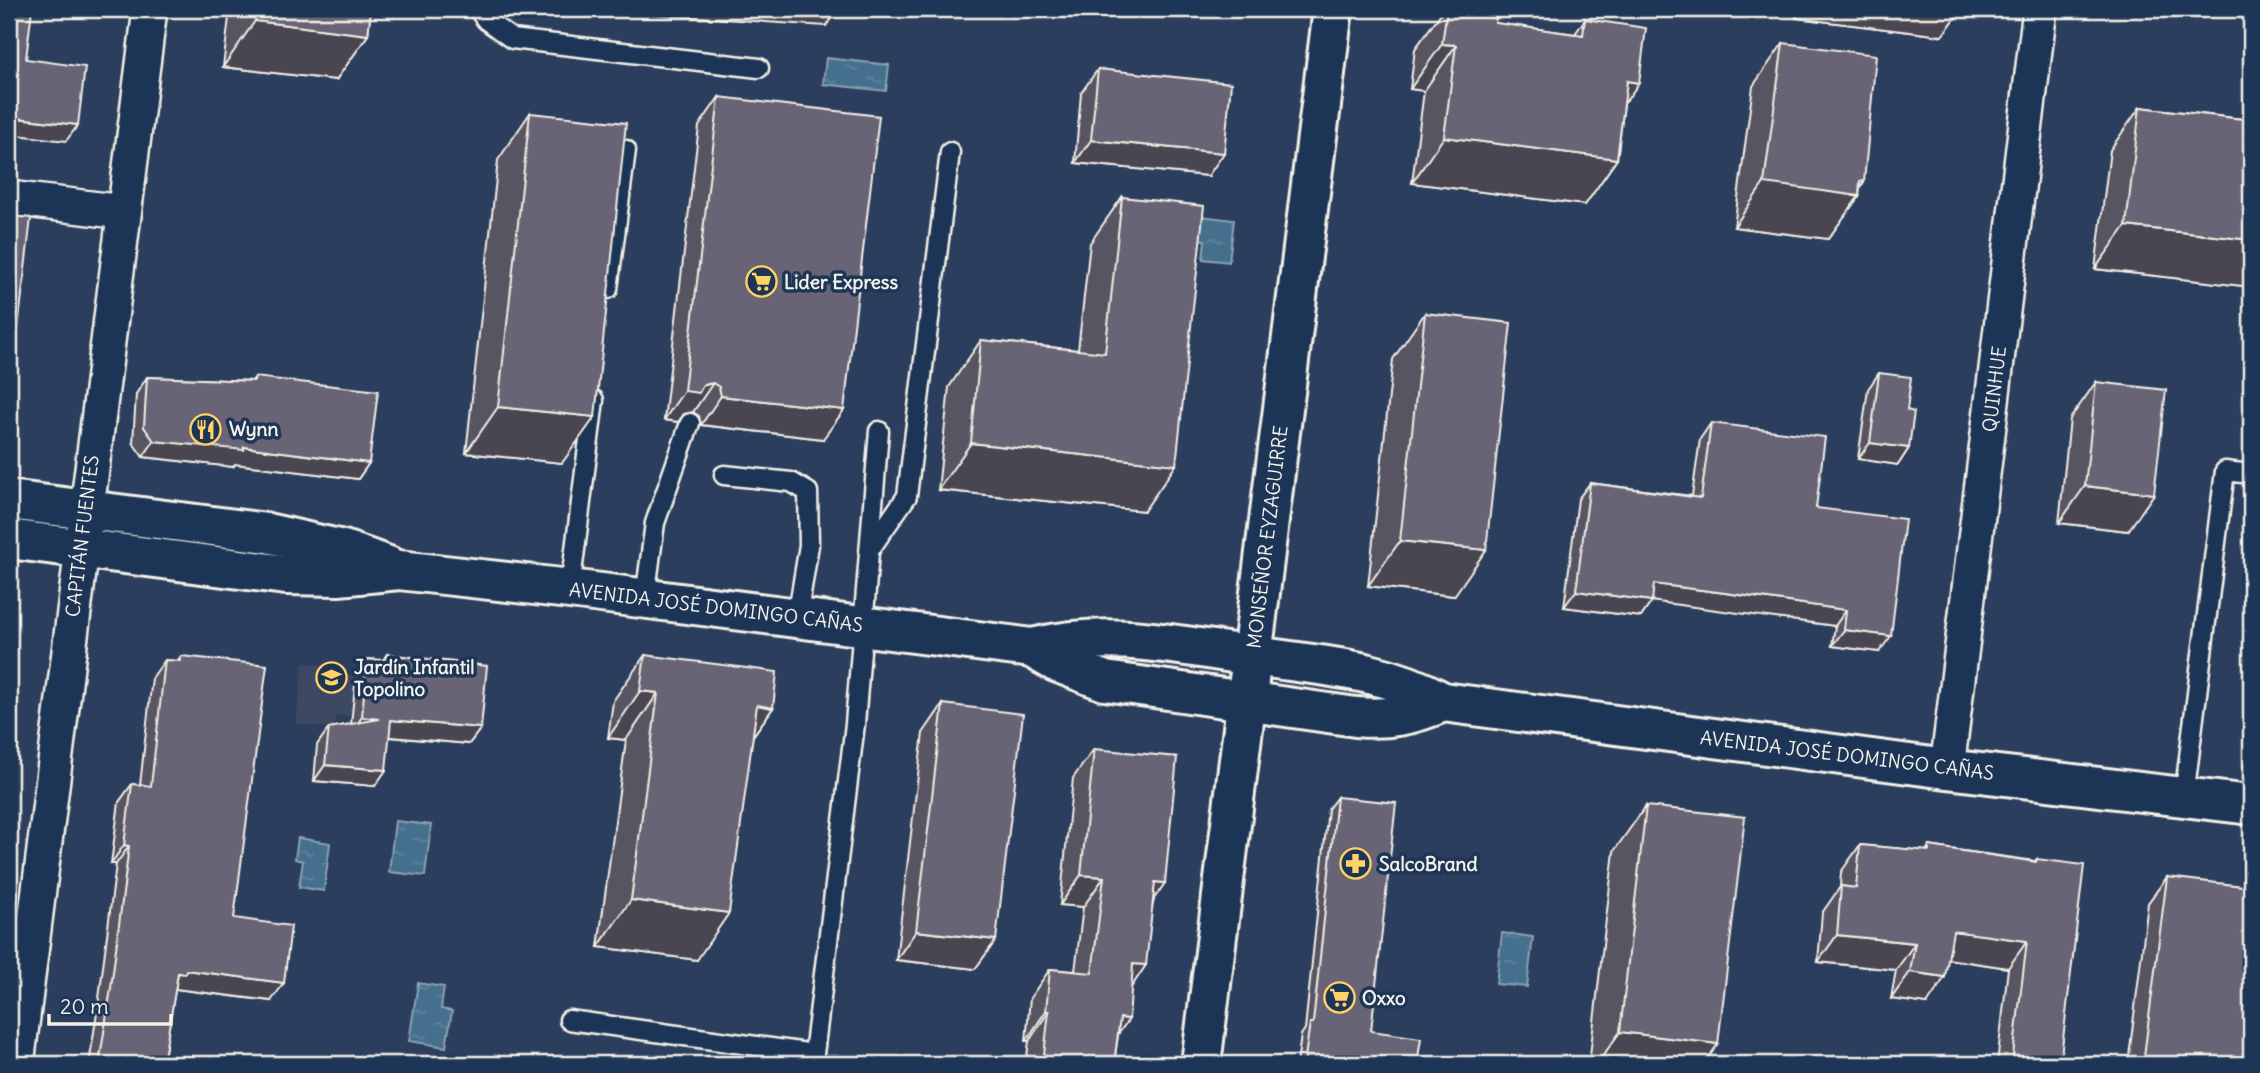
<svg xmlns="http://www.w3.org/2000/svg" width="2260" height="1073" font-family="Delius,sans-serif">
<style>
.built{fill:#3e4964}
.water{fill:url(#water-ripples);stroke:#8ba3b1;stroke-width:2}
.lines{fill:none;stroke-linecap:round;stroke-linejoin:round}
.service-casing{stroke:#f4f1e8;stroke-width:23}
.minor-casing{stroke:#f4f1e8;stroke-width:38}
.tertiary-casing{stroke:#f4f1e8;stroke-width:44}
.service{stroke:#1d3557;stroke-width:18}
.minor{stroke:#1d3557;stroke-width:33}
.tertiary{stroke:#1d3557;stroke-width:38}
.wall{fill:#595564;stroke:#f4f1e8;stroke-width:2}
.shaded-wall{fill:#484551;stroke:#f4f1e8;stroke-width:2}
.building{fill:#676374;stroke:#f4f1e8;stroke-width:2}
.labels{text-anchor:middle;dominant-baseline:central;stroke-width:7;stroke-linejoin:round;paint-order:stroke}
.poi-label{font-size:19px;font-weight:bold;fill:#f4f1e8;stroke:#1d3557;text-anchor:start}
.street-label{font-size:19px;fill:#f4f1e8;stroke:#1d3557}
</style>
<defs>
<pattern id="water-ripples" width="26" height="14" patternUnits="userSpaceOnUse" patternTransform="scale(1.75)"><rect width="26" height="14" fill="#456f8d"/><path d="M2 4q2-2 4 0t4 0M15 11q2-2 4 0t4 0" fill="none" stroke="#60849d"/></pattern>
</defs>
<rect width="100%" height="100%" fill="#2c3e5d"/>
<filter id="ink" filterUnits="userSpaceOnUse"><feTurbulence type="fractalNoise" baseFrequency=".0143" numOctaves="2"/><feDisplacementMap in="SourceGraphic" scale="14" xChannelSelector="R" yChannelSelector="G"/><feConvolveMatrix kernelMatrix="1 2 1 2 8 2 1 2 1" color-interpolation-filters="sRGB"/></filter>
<g filter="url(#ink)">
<polygon class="built" points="303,663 342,667 341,673 356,676 352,717 336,715 334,728 296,724"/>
<g class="water">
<polygon points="826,58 889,65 886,91 823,84"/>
<polygon points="1193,215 1234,220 1229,262 1203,259 1205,240 1191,239"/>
<polygon points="395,821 431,825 425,876 389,872"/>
<polygon points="298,838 330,843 324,891 299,887 303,861 295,859"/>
<polygon points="1502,933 1533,937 1527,987 1496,984"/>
<polygon points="418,983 444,987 441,1009 452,1011 446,1047 409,1041"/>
</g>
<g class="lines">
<defs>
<g id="service">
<polyline points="478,9 486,20 512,39 759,68"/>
<polyline points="608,289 626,150"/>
<polyline points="724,475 791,482 808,492 809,545 797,618"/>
<polyline points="870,549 907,496 950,152"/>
<polyline points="570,589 594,400"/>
<polyline points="645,598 655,523 690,423"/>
<polyline points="2184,797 2225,471 2251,474"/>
<polyline points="569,1020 814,1054 855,724 879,431"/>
</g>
<g id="minor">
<polyline points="9,198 123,212"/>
<polyline points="1947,769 2040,9"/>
<polyline points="17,1064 150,9"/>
</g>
<g id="tertiary">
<polyline points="9,500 267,533 343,550 388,566"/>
<path d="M 9,539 L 286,575 L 338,576 L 399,570 L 570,589 L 1032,648 C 1110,629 1175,645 1253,656 C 1321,666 1382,668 1443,702 L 1947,769 L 2251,805"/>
<path d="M 1032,648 L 1056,662 L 1105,681 L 1356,717 C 1388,720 1413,715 1443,702"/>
<polyline points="1201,1064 1333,9"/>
</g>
</defs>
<use href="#service" class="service-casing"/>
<use href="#minor" class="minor-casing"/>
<use href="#tertiary" class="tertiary-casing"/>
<use href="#service" class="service"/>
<use href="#minor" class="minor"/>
<use href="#tertiary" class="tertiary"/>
</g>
<g class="wall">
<polygon points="230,9 371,9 368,35 336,80 223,67"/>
<polygon points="1444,9 1484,9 1495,23 1575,34 1585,19 1624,104 1617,159 1585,205 1412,183 1424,91 1410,89 1415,49"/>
<polygon points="1797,9 1962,9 1942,36 1796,18"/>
<polygon points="1783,43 1864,182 1860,188 1859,196 1828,239 1734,227 1753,86"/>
<polygon points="1098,69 1208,176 1075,163 1081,93"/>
<polygon points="719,97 823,439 701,425 699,416 693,412 684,414 678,422 664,420 699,126"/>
<polygon points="2140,107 2251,120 2251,287 2095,269 2110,150"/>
<polygon points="530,113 562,463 466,453 498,160"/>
<polygon points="1122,197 1144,511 938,490 949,387 981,340 1078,350 1090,243"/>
<polygon points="1425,313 1454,596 1368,586 1393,359"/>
<polygon points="1879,373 1907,410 1909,448 1898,465 1858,459 1868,389"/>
<polygon points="147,377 252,381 255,377 369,463 358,479 235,464 233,467 143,457 133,443 136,394"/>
<polygon points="2096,382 2128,531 2059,523 2070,419"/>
<polygon points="1711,423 1816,508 1879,652 1832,646 1835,626 1713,609 1652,601 1641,617 1564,607 1578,499 1590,483 1692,496 1700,439"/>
<polygon points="387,654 481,728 469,744 389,737 375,786 314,781 317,745 329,728 351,724 356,676 367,659 383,660"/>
<polygon points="645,655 773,708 753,736 697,960 598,947 626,740 608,738 613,701"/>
<polygon points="181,656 234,918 271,1001 175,989 163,1064 89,1064 98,1006 116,864 111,864 119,802 132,784 140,785 152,678 165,660 177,661"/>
<polygon points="943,704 996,940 975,969 896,960 923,733"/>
<polygon points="1094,749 1154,900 1131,987 1118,1035 1114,1064 1026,1064 1029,1041 1026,1041 1030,998 1050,969 1075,971 1083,907 1060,905 1073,778"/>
<polygon points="1337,797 1371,1031 1417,1064 1419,1064 1297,1064 1301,1035 1305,1029 1328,809"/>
<polygon points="1646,806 1704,1064 1589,1064 1614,851"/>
<polygon points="1860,845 1926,851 1929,846 2035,861 2037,859 2060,1064 1997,1064 2008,968 1948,959 1927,1004 1891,999 1896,970 1818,962 1822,913 1840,887 1841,872"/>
<polygon points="2167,877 2251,1064 2128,1064 2148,903"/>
</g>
<g class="shaded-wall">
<polygon points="574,9 838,9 826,26"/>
<polygon points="1802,9 1962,9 1942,36 1796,18"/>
<polygon points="255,21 368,35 336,80 223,67"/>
<polygon points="1442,44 1456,45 1424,91 1410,89"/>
<polygon points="1627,81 1639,83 1607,128"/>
<polygon points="9,117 78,125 66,141 9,134"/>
<polygon points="1444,137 1617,159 1585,205 1412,183"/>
<polygon points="1091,140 1224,153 1208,176 1075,163"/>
<polygon points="1860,181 1864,182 1854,196 1859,196 1828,239 1734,227 1764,183"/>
<polygon points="2126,226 2251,240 2251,287 2095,269"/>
<polygon points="713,383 693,412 684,414 678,422 664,420 684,391"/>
<polygon points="721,396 844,410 823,439 701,425"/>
<polygon points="498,407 595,417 562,463 466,453"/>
<polygon points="154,441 244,447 369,463 358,479 235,464 233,467 143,457"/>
<polygon points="971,443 1176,465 1144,511 938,490"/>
<polygon points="1870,443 1909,448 1898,465 1858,459"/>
<polygon points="2085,486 2154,494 2128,531 2059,523"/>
<polygon points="1400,541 1486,550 1454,596 1368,586"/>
<polygon points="1654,584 1725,593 1846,610 1835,626 1643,600"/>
<polygon points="1576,591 1652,601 1641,617 1564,607"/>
<polygon points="1844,630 1891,636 1879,652 1832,646"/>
<polygon points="640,691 658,693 626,740 608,738"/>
<polygon points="757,705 773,708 740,754"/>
<polygon points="362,717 379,719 350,734"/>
<polygon points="391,720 481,728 469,744 380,736"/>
<polygon points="325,765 386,770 375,786 314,781"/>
<polygon points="124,845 129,846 116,864 111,864"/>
<polygon points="1081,875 1104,877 1083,907 1060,905"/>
<polygon points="1155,882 1165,883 1144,913"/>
<polygon points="631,900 729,913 697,960 598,947"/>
<polygon points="916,931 996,940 975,969 896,960"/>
<polygon points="1953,931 2027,941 2008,968 1934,957"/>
<polygon points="1837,935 1915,943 1896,970 1818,962"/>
<polygon points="1133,964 1146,965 1126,995"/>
<polygon points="186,970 284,983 271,1001 175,989 178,973"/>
<polygon points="1910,972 1945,977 1927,1004 1891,999"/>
<polygon points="1046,1011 1049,1011 1029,1041 1026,1041"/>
<polygon points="1120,1018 1129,1019 1108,1048"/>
<polygon points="1620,1032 1718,1044 1704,1064 1597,1064"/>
</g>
<g class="building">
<polygon points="9,9 32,9 26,59 85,67 78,125 9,117"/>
<polygon points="257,9 371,9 368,35 255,21"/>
<polygon points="1447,9 1484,9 1497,10 1495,23 1583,35 1585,19 1646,28 1639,83 1627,81 1617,159 1444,137 1456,45 1442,44"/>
<polygon points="1783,43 1876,55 1864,182 1860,181 1859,196 1764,183"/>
<polygon points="1098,69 1231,83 1224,153 1091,140"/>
<polygon points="719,97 879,116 844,410 721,396 719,387 713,383 703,385 699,393 684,391"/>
<polygon points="2140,107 2251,120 2251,240 2126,226"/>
<polygon points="530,113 626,123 595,417 498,407"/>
<polygon points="1122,197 1204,206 1176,465 971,443 981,340 1105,353"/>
<polygon points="9,216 31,218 11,388 9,388"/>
<polygon points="1425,313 1511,323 1486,550 1400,541"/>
<polygon points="1879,373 1911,377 1907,410 1914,412 1909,448 1870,443"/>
<polygon points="147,377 254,381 255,377 378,391 369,463 244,447 244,450 154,441 144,427"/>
<polygon points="2096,382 2166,390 2154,494 2085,486"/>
<polygon points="1711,423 1825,437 1816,508 1905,519 1891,636 1844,630 1846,610 1725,593 1654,584 1652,601 1576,591 1590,483 1701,498"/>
<polygon points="387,654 487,666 481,728 391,720 386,770 325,765 329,728 379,719 362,717 367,659 386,661"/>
<polygon points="645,655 777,672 773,708 757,705 729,913 631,900 658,693 640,691"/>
<polygon points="181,656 267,665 234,918 291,926 284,983 186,970 185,974 178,973 163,1064 99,1064 111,988 129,846 124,845 132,784 151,786 165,660 180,661"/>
<polygon points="943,704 1023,714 996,940 916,931"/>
<polygon points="1094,749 1177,757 1165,883 1155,882 1146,965 1133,964 1129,1019 1120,1018 1114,1064 1043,1064 1049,1011 1046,1011 1050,969 1092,973 1104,877 1081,875"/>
<polygon points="1337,797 1396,803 1371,1031 1421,1038 1417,1064 1419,1064 1304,1064 1310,1023 1313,1023"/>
<polygon points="1646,806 1745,817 1718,1044 1620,1032"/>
<polygon points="1860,845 1929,851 1929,846 2036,862 2037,859 2084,865 2060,1064 2012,1064 2027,941 1953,931 1945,977 1910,972 1915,943 1837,935 1841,886 1856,888"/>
<polygon points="2167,877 2251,887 2251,1064 2143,1064"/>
</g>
</g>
<defs>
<symbol id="supermarket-ring" viewBox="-11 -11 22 22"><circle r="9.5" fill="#1d3557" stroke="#ffd166" stroke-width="1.5"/><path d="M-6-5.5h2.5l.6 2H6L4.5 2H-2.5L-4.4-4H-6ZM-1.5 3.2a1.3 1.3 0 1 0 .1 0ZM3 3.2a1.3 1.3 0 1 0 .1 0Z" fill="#ffd166"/></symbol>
<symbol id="restaurant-ring" viewBox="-11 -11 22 22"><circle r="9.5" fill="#1d3557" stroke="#ffd166" stroke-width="1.5"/><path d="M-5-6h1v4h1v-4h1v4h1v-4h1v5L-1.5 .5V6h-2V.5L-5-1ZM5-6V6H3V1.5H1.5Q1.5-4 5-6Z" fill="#ffd166"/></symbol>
<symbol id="school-ring" viewBox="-11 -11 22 22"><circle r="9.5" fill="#1d3557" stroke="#ffd166" stroke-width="1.5"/><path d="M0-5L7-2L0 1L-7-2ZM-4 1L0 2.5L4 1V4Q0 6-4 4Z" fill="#ffd166"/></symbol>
<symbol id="pharmacy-ring" viewBox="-11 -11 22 22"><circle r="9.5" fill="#1d3557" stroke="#ffd166" stroke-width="1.5"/><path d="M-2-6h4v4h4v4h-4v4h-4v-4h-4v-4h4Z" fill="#ffd166"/></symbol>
</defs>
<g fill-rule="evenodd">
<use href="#supermarket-ring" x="744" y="264" width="35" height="35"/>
<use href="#restaurant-ring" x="188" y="412" width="35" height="35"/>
<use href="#school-ring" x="314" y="660" width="35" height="35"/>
<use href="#pharmacy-ring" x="1338" y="846" width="35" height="35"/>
<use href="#supermarket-ring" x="1322" y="980" width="35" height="35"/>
</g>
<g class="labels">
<g class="poi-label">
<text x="784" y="282">Lider Express</text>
<text x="229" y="429">Wynn</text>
<text x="354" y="667">Jardín Infantil<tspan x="354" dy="22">Topolino</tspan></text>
<text x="1379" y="864">SalcoBrand</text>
<text x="1362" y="998">Oxxo</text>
</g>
<g class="street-label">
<text transform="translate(1994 389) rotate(-83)">QUINHUE</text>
<text transform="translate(82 536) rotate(-83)">CAPITÁN FUENTES</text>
<text transform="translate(1267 537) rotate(-83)">MONSEÑOR EYZAGUIRRE</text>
<text transform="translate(716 607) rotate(7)">AVENIDA JOSÉ DOMINGO CAÑAS</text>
<text transform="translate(1847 755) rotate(7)">AVENIDA JOSÉ DOMINGO CAÑAS</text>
</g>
</g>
<rect width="2260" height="1073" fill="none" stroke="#1d3557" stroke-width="35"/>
<rect x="18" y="18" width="2225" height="1038" fill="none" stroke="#f4f1e8" stroke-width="2.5" filter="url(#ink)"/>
<path d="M49 1014v10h122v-10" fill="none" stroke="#f4f1e8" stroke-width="3.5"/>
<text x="60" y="1014" font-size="21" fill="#f4f1e8" stroke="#1d3557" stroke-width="5" paint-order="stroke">20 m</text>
</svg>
